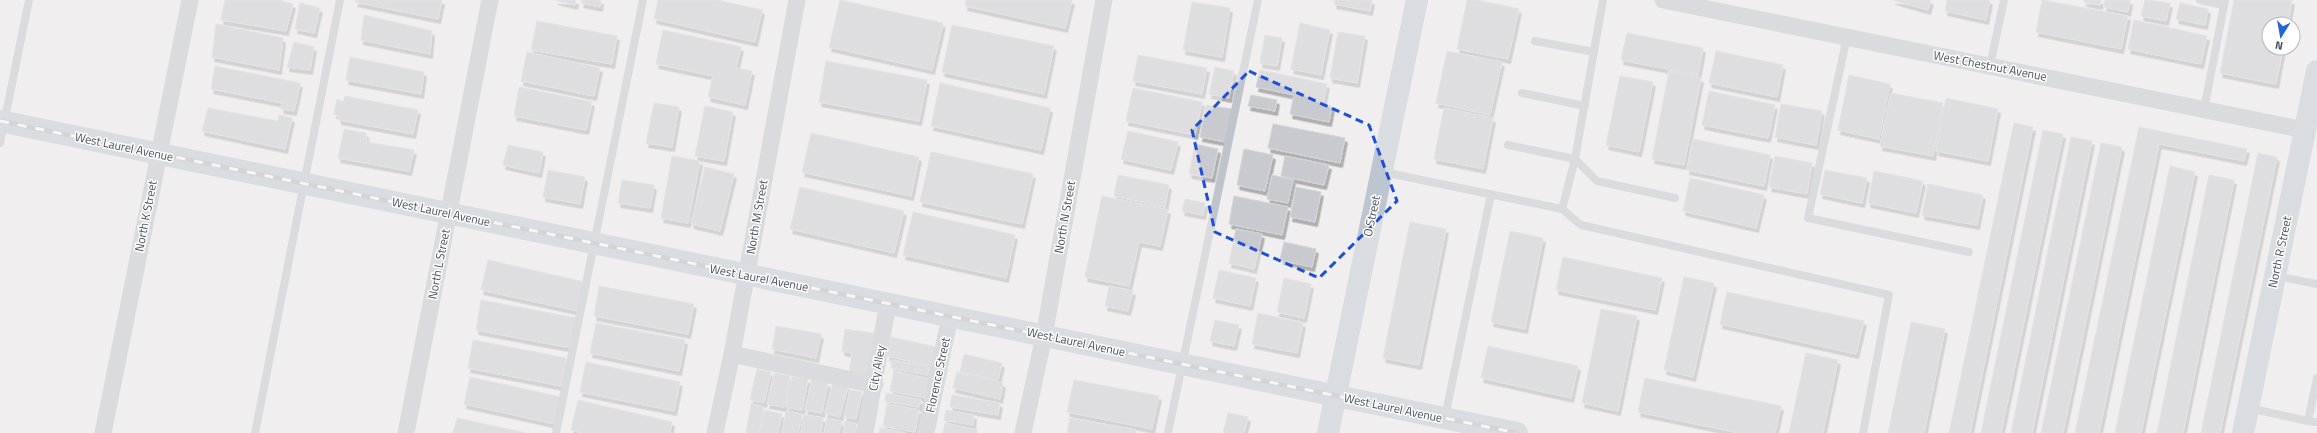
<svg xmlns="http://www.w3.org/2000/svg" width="2317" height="433" font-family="'Titillium Web',sans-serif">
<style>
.building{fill:#c8cad0;stroke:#d2d4d9;filter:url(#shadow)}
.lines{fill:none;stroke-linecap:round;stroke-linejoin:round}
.lane{stroke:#bdc4cc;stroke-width:8}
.street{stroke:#bdc4cc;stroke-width:17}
.secondary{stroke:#bdc5d1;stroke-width:22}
.rail-casing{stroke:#b0b3b8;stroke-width:4.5}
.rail{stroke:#fff;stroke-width:3;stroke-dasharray:9;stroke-linecap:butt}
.marked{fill:none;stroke:#1d4ed8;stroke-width:3;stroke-dasharray:8 5;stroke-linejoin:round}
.labels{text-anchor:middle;stroke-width:3;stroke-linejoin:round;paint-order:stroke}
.street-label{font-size:12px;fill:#47505a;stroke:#fff}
</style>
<defs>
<filter id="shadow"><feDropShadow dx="2.5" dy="4.5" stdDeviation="0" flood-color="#0004"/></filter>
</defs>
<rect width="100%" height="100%" fill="#f0eeee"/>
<g class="building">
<polygon points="225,0 279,0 293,4 286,31 221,20"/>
<polygon points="356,0 442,0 438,19 355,2"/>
<polygon points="555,0 576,0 575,5"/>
<polygon points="582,0 601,0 600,7 581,3"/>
<polygon points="658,0 717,0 762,10 755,42 654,19"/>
<polygon points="840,0 943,23 932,70 829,47"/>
<polygon points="966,0 1072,0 1065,28 965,6"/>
<polygon points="1335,0 1372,0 1370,11 1334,4"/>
<polygon points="1467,0 1477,0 1519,9 1508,59 1457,49"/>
<polygon points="1893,0 1931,0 1928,10"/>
<polygon points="1947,0 1990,0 1986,20 1945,11"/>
<polygon points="2042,0 2128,16 2121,49 2036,32"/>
<polygon points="2084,0 2101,0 2100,5 2084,2"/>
<polygon points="2105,0 2130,0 2128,12 2104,7"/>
<polygon points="2145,0 2170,3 2166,21 2141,16"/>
<polygon points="2234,0 2292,0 2288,24 2269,24 2269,48 2283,48 2276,84 2220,73"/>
<polygon points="1192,2 1230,8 1222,57 1183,50"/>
<polygon points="300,3 320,8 314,33 295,29"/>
<polygon points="2180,3 2208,9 2205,25 2176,19"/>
<polygon points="364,15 432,31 430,54 361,40"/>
<polygon points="2134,20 2207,36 2201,64 2128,49"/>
<polygon points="537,21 617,36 612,64 531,50"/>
<polygon points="1300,23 1330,30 1321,75 1291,69"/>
<polygon points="216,24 283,38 279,70 212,57"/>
<polygon points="952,25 1054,46 1044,94 942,72"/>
<polygon points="663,30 741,47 736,68 752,71 745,105 708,97 713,76 656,64"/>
<polygon points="1338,32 1365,36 1357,83 1330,78"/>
<polygon points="1627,33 1703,48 1698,75 1621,60"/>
<polygon points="1265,35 1282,38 1277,66 1260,63"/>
<polygon points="294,42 314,47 310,70 287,67"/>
<polygon points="1447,51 1502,62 1490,115 1436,103"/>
<polygon points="1716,51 1783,65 1777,97 1709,83"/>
<polygon points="527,52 600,68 594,96 521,81"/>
<polygon points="1138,55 1207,68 1202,94 1133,81"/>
<polygon points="350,57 424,72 421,94 346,80"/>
<polygon points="826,61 927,80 919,121 819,102"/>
<polygon points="215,66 300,83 294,111 281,109 282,103 211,89"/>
<polygon points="1215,67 1234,71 1229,98 1209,94"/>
<polygon points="1260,70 1327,84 1323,104 1332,106 1329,122 1290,114 1294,95 1256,87"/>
<polygon points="1669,71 1701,78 1684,165 1652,159"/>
<polygon points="1849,75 1890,84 1879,139 1838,130"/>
<polygon points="1620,76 1653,82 1639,152 1606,145"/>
<polygon points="940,83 1050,108 1041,150 931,126"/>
<polygon points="519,87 592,102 586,130 514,116"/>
<polygon points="1133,88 1202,102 1195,135 1126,121"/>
<polygon points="1709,91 1775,105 1768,138 1702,125"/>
<polygon points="1891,93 1943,103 1933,156 1880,146"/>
<polygon points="1251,95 1277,100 1275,111 1248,106"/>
<polygon points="345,96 418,110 413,134 339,120 338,115 334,114 337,99 343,102"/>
<polygon points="1946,98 1998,109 1988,161 1936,151"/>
<polygon points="654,103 679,107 672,147 646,143"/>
<polygon points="1781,104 1822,111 1816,145 1775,137"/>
<polygon points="1206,105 1232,109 1226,142 1200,137"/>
<polygon points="705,106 733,112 724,161 695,156"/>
<polygon points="208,108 278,121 279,115 292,118 285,149 202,131"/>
<polygon points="1444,108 1493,118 1483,169 1434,159"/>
<polygon points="2014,123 2033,127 1970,433 1949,433"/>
<polygon points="1273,124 1345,138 1340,163 1268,148"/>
<polygon points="2139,127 2247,149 2244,161 2159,144 2099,433 2075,433"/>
<polygon points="344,129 366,133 366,142 414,150 409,171 338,158"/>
<polygon points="2043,130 2063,134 2001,433 1981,433"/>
<polygon points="1128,131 1178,142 1171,170 1121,159"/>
<polygon points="811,133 919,157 911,196 802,172"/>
<polygon points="2071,137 2092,141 2032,433 2011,433"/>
<polygon points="1693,139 1770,155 1764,186 1687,170"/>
<polygon points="2101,143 2122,147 2063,433 2041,433"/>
<polygon points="1195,144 1218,149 1212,178 1189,174"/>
<polygon points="508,145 543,152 539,173 503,165"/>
<polygon points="1244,149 1273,155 1265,191 1237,185"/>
<polygon points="931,152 1033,174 1022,224 920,202"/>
<polygon points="2258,153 2277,157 2220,433 2201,433"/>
<polygon points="672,156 700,161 688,223 661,218"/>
<polygon points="1285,156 1329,165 1324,185 1281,176"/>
<polygon points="1775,156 1812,163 1807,194 1769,187"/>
<polygon points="2170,166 2195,172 2141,433 2115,433"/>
<polygon points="705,167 734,174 720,231 691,224"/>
<polygon points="548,170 585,177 580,204 543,197"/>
<polygon points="1825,170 1867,178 1862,203 1820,194"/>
<polygon points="1874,171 1923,181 1916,213 1868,203"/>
<polygon points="1118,175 1169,185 1165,207 1114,196"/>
<polygon points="1272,175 1293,180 1288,203 1267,199"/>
<polygon points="2209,175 2234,180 2183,433 2157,433"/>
<polygon points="1690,178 1764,195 1756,228 1683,211"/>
<polygon points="622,180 654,185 650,208 618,203"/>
<polygon points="1928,184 1983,195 1977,225 1922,215"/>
<polygon points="800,187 904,211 894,253 790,229"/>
<polygon points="1296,187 1321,192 1315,222 1290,217"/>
<polygon points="1102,196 1168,210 1160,246 1139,242 1129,286 1085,277"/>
<polygon points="1234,196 1288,207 1282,235 1229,224"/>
<polygon points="1185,199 1205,203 1203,215 1182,211"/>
<polygon points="913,212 1015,235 1006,278 903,255"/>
<polygon points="1410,222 1446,229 1419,365 1383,358"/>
<polygon points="1236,229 1262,234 1254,269 1229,263"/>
<polygon points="1510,231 1543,238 1525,329 1491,322"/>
<polygon points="1284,242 1316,249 1312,267 1280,260"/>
<polygon points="1563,257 1662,278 1655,310 1556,290"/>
<polygon points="488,260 585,282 578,311 481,290"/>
<polygon points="1219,270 1256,278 1250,306 1213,298"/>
<polygon points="1684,277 1714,283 1693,377 1664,370"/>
<polygon points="1284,278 1311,284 1304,318 1277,312"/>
<polygon points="599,286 694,304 688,334 594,316"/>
<polygon points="1109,286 1133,291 1128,311 1105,306"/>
<polygon points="1727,292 1864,321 1856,354 1720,324"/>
<polygon points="481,300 577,318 571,348 476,330"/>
<polygon points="1601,309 1637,316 1618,411 1582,403"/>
<polygon points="1258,313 1303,323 1297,353 1252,344"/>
<polygon points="1215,320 1239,325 1234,346 1210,341"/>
<polygon points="1911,322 1945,329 1924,433 1888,433"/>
<polygon points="596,323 685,340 679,371 590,353"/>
<polygon points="776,326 821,334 816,358 772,349"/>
<polygon points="845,329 879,334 868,375 849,372 852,353 842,351"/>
<polygon points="891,337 936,347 932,366 887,356"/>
<polygon points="473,340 566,358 561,386 468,368"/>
<polygon points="1488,346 1578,366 1571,398 1481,378"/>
<polygon points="1806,353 1838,360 1823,433 1789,433"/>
<polygon points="964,354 1002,363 998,380 960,372"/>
<polygon points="892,360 929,367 928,375 891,368"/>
<polygon points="586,362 680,382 674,411 580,392"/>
<polygon points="757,369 771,372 764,403 750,400"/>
<polygon points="894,371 930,379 926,398 890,391"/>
<polygon points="957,372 1003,383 1000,399 953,388"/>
<polygon points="774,373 790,376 784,407 767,404"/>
<polygon points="792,376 808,379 802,410 786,407"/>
<polygon points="470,377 561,397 555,424 464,404"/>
<polygon points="1645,378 1781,406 1775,433 1739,433 1638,412"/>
<polygon points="812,379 828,383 822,413 805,410"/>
<polygon points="1074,380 1159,396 1152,429 1067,412"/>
<polygon points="833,382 848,386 840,417 825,413"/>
<polygon points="850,390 862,392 856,419 844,417"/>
<polygon points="886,393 921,400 919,407 885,401"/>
<polygon points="952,395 1000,403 998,415 950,407"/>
<polygon points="578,400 672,422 670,433 582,433 571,430"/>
<polygon points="751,404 764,407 759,433 746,433"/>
<polygon points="887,404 919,410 915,432 883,426"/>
<polygon points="765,410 782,414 778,433 761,433"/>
<polygon points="946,410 974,415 973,425 944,420"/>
<polygon points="786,411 802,414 798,433 782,433"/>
<polygon points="1228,413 1248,417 1244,433 1223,433"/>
<polygon points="804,415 823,418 821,433 801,433"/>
<polygon points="457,418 526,433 453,433"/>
<polygon points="827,418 842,421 839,433 824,433"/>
<polygon points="1070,418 1136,430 1136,433 1067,433"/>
<polygon points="845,421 857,424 855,433 843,433"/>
<polygon points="945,423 977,430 977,433 943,433"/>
<polygon points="880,428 906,433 879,433"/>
</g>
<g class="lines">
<g class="lane">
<polyline points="2200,0 2224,5"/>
<polyline points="1847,37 1808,218 1969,252"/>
<polyline points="1535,41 1594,52"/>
<polyline points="1990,66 2004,0"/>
<polyline points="1522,93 1585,106"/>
<polyline points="2204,110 2225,0"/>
<polyline points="0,143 29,0"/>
<polyline points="1508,145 1575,159 1603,0"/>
<polyline points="1383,172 1562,209 1581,225 1889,295 1863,433"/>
<polyline points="1562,209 1575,159 1597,181 1675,198"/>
<polyline points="2276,276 2317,284"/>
<polyline points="2317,378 2308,421 2317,422"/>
<polyline points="2249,408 2308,421"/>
<polyline points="1445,417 1491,194"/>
<polyline points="255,433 340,0"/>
<polyline points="556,433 643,0"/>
<polyline points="1168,433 1258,0"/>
</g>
<g class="street">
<polyline points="1663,0 2305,130"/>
<polyline points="732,354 875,385"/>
<polyline points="103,433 190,0"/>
<polyline points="406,433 490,0"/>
<polyline points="715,433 732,354 797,0"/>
<polyline points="865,433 888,303"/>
<polyline points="926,433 950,316"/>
<polyline points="1023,433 1044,336 1104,0"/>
</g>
<g class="secondary">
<path d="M0,121C506,225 1012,329 1517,433"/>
<polyline points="1328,433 1417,0"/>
<polyline points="2243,433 2317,71"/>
</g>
<g class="rail-casing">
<path id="rail" d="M0,121C506,225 1012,329 1517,433"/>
</g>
<use href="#rail" class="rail"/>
</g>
<path d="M0 0H2317V433H0ZM1249,71L1369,125L1397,201L1319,278L1215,232L1192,130Z" fill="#f0eeee" fill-opacity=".55" fill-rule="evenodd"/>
<path class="marked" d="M1249,71L1369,125L1397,201L1319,278L1215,232L1192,130Z"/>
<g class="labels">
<g class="street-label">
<text transform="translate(1990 66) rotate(11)" y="4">West Chestnut Avenue</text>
<text transform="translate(124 147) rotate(12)" y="4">West Laurel Avenue</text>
<text transform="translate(441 212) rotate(12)" y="4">West Laurel Avenue</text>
<text transform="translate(146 216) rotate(-79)" y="4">North K Street</text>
<text transform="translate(1372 216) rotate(-78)" y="4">O Street</text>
<text transform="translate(757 217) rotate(-80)" y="4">North M Street</text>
<text transform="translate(1065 217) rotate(-80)" y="4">North N Street</text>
<text transform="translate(2280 252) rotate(-78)" y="4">North R Street</text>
<text transform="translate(439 264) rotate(-79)" y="4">North L Street</text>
<text transform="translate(759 278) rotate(11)" y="4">West Laurel Avenue</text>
<text transform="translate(1076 342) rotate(12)" y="4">West Laurel Avenue</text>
<text transform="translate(877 368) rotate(-80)" y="4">City Alley</text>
<text transform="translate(938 375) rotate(-78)" y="4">Florence Street</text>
<text transform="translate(1393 408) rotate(12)" y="4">West Laurel Avenue</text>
</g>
</g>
<g transform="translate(2281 36) rotate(191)"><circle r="19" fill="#ffffff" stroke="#b5b9bd"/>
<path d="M0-3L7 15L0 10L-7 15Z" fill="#2465d4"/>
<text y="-6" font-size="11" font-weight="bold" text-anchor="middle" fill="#47505a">N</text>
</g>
</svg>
